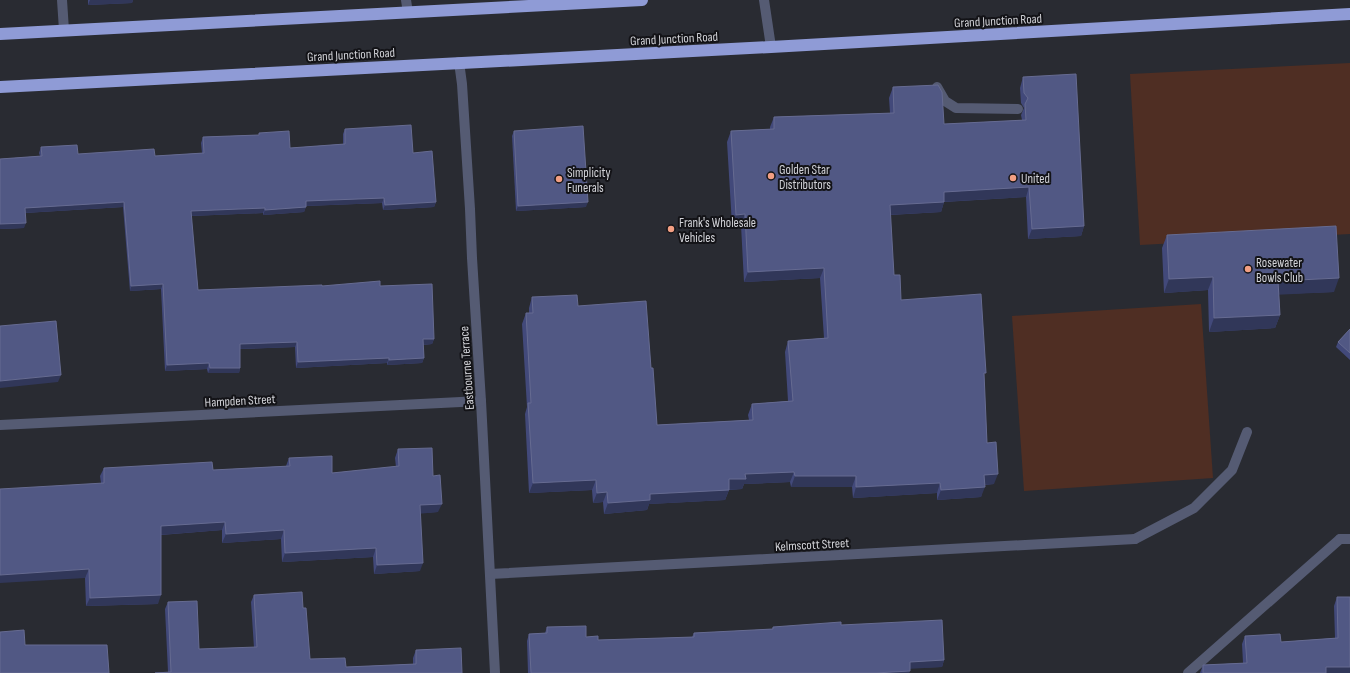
<svg xmlns="http://www.w3.org/2000/svg" width="1350" height="673" font-family="'Sofia Sans Condensed',sans-serif">
<style>
.green{fill:#4f2e23}
.lines{fill:none;stroke-linecap:round;stroke-linejoin:round}
.lane{stroke:#555b73;stroke-width:10}
.street{stroke:#555b73;stroke-width:10}
.highway{stroke:#8f9bd6;stroke-width:12}
.wall{fill:#42497a}
.shaded-wall{fill:#313759}
.building{fill:#515884;stroke:#666b91}
.poi-dot{fill:#f39f83;stroke:#131317;stroke-width:1.5}
.labels{text-anchor:middle;stroke-width:4;stroke-linejoin:round;paint-order:stroke}
.street-label{font-size:13px;fill:#d2d3d8;stroke:#131317}
.poi-label{font-size:13px;fill:#d2d3d8;stroke:#131317;text-anchor:start}
</style>
<rect width="100%" height="100%" fill="#292b32"/>
<g class="green">
<polygon points="1350,63 1350,234 1140,245 1130,74"/>
<polygon points="1201,304 1213,478 1024,491 1012,316"/>
</g>
<g class="lines">
<g class="lane">
<polyline points="937,87 945,101 956,108 1018,109"/>
<polyline points="1135,539 1194,508 1232,470 1247,432"/>
<polyline points="1188,673 1340,539"/>
</g>
<g class="street">
<polyline points="62,0 64,30"/>
<polyline points="406,0 408,13"/>
<polyline points="764,0 771,47"/>
<polyline points="459,62 462,84 470,209 472,258 481,401 495,673"/>
<polyline points="0,425 481,401"/>
<polyline points="1340,539 1350,539"/>
<polyline points="490,574 1135,539"/>
</g>
<g class="highway">
<polyline points="0,34 642,0"/>
<polyline points="0,87 771,47 1350,14"/>
</g>
</g>
<g class="wall">
<polygon points="88,0 133,0 132,3 88,5"/>
<polygon points="1023,77 1084,226 1081,236 1028,239 1026,197 944,202 941,212 890,215 894,275 901,300 984,379 987,443 994,484 984,485 981,497 937,500 937,493 853,498 852,487 791,487 790,482 744,484 742,489 729,490 725,500 649,504 647,510 604,514 603,502 593,503 592,490 529,493 525,414 527,407 522,324 526,313 529,313 529,308 532,297 578,306 651,368 657,425 749,420 748,415 752,404 788,401 785,352 788,341 824,338 820,278 744,282 741,225 732,225 727,142 731,131 770,129 770,127 774,117 890,113 889,98 893,87 944,124 1022,120 1021,115 1024,108 1021,103 1020,88"/>
<polygon points="345,129 413,153 436,202 434,207 383,210 382,203 306,206 304,212 263,215 263,213 191,216 198,290 322,286 380,286 434,339 432,344 423,345 424,358 422,363 387,365 387,363 296,368 295,347 240,349 240,368 239,373 208,373 207,369 165,371 161,289 130,291 123,207 25,213 24,228 0,229 0,159 40,156 39,153 41,147 78,154 155,156 202,153 201,143 203,137 259,135 259,133 290,148 343,144 343,134"/>
<polygon points="514,131 586,207 516,211 512,136"/>
<polygon points="1167,235 1334,292 1279,294 1280,315 1275,328 1209,332 1208,290 1164,293 1162,248"/>
<polygon points="1350,329 1350,360 1336,347 1338,342"/>
<polygon points="398,449 433,476 438,512 421,513 420,571 374,574 373,557 282,562 281,539 222,543 222,530 161,535 158,604 86,606 85,578 101,483 100,476 104,468 213,470 286,466 289,458 332,473 396,467 395,458"/>
<polygon points="254,595 303,608 310,659 346,667 413,664 413,658 416,650 462,673 168,672 165,609 168,602 199,649 254,648 251,602"/>
<polygon points="1337,597 1350,673 1200,673 1203,665 1243,663 1242,644 1245,636 1281,642 1335,638 1334,606"/>
<polygon points="841,625 944,660 942,667 910,668 909,673 528,673 527,641 529,634 545,633 547,627 598,640 692,637 694,633 772,629 773,627"/>
</g>
<g class="shaded-wall">
<polygon points="90,0 133,0 132,3 88,5"/>
<polygon points="1029,187 1026,197 940,202 944,192"/>
<polygon points="384,198 382,203 304,206 306,201"/>
<polygon points="124,202 123,207 23,213 25,208"/>
<polygon points="436,202 434,207 383,210 385,205"/>
<polygon points="588,202 586,207 516,211 518,206"/>
<polygon points="944,202 941,212 886,215 890,205"/>
<polygon points="306,207 304,212 263,215 265,210"/>
<polygon points="265,208 263,213 189,216 191,211"/>
<polygon points="745,214 741,225 732,225 736,215"/>
<polygon points="26,223 24,228 0,229 0,224"/>
<polygon points="1084,226 1081,236 1028,239 1032,229"/>
<polygon points="824,268 820,278 744,282 748,272"/>
<polygon points="1213,277 1208,290 1164,293 1169,279"/>
<polygon points="1339,278 1334,292 1273,295 1278,281"/>
<polygon points="163,284 161,289 130,291 131,286"/>
<polygon points="1280,315 1275,328 1209,332 1214,318"/>
<polygon points="423,339 434,339 432,344 421,345"/>
<polygon points="297,342 295,347 238,349 240,344"/>
<polygon points="389,358 387,363 296,368 298,362"/>
<polygon points="424,358 422,363 387,365 389,360"/>
<polygon points="209,363 207,369 165,371 167,365"/>
<polygon points="210,368 240,368 239,373 208,373"/>
<polygon points="61,375 58,382 0,388 0,381"/>
<polygon points="794,472 790,482 744,484 742,489 725,490 729,479 745,474"/>
<polygon points="998,474 994,484 980,485 984,475"/>
<polygon points="795,476 856,476 852,487 791,487"/>
<polygon points="596,480 592,490 529,493 533,483"/>
<polygon points="940,483 937,493 853,498 856,487"/>
<polygon points="985,487 981,497 937,500 941,490"/>
<polygon points="729,490 725,500 649,504 647,510 604,514 608,503 650,494"/>
<polygon points="607,492 603,502 593,503 597,493"/>
<polygon points="442,504 438,512 417,514 420,505"/>
<polygon points="225,522 222,530 158,535 161,526"/>
<polygon points="284,530 281,539 222,543 226,534"/>
<polygon points="376,548 373,557 282,562 285,553"/>
<polygon points="423,563 420,571 374,574 377,565"/>
<polygon points="89,569 85,578 0,583 0,575"/>
<polygon points="161,595 158,604 86,606 90,598"/>
<polygon points="944,660 942,667 907,669 910,662"/>
<polygon points="1326,667 1350,667 1350,673 1324,673"/>
<polygon points="910,671 909,673 875,673"/>
</g>
<g class="building">
<polygon points="1076,74 1084,226 1032,229 1029,187 944,192 944,202 890,205 894,275 900,275 901,300 981,294 986,373 984,373 987,443 996,442 998,474 984,475 985,487 941,490 940,483 856,487 856,476 795,476 794,472 745,474 746,479 729,479 729,490 650,494 650,500 608,503 607,492 597,493 596,480 533,483 528,403 531,403 526,313 533,313 532,297 577,295 578,306 646,301 651,368 653,368 657,425 753,420 752,404 793,401 788,341 828,338 824,268 748,272 745,214 736,215 731,131 774,129 774,117 894,113 893,87 938,85 942,92 944,124 1026,120 1025,104 1028,98 1024,93 1023,77"/>
<polygon points="411,125 413,153 432,151 436,202 385,205 384,198 306,201 306,207 265,210 265,208 191,211 198,290 322,285 322,286 380,281 380,286 432,284 434,339 423,339 424,358 389,360 389,358 298,362 297,342 240,344 240,368 210,368 209,363 167,365 163,284 131,286 124,202 25,208 26,223 0,224 0,159 42,156 41,147 77,145 78,154 154,149 155,156 204,153 203,137 259,135 259,133 289,131 290,148 345,144 345,129"/>
<polygon points="583,126 588,202 518,206 514,131"/>
<polygon points="1336,226 1339,278 1278,281 1280,315 1214,318 1213,277 1169,279 1167,235"/>
<polygon points="56,321 61,375 0,381 0,326"/>
<polygon points="1350,329 1350,353 1338,342"/>
<polygon points="432,448 433,476 440,475 442,504 420,505 423,563 377,565 376,548 285,553 284,530 226,534 225,522 161,526 161,595 90,598 89,569 0,575 0,489 104,483 104,468 212,462 213,470 290,466 289,458 332,456 332,473 399,466 398,449"/>
<polygon points="302,592 303,608 306,608 310,659 345,658 346,667 416,664 416,650 461,648 462,673 155,673 171,672 168,602 197,601 199,649 257,647 254,595"/>
<polygon points="1337,597 1350,597 1350,667 1326,667 1326,673 1203,673 1203,665 1247,663 1245,636 1280,634 1281,642 1338,638"/>
<polygon points="942,620 944,660 910,662 910,671 875,673 531,673 529,634 547,633 547,627 586,626 586,637 598,636 598,640 694,637 694,633 773,629 773,627 841,622 841,625"/>
<polygon points="24,630 25,645 107,645 109,673 0,673 0,632"/>
</g>
<g class="poi-dot">
<circle cx="771" cy="176" r="4"/>
<circle cx="1013" cy="178" r="4"/>
<circle cx="559" cy="179" r="4"/>
<circle cx="671" cy="229" r="4"/>
<circle cx="1248" cy="269" r="4"/>
</g>
<g class="labels">
<g class="street-label">
<text transform="translate(998 20) rotate(-3)" y="5">Grand Junction Road</text>
<text transform="translate(674 38) rotate(-3)" y="5">Grand Junction Road</text>
<text transform="translate(351 54) rotate(-3)" y="5">Grand Junction Road</text>
<text transform="translate(466 368) rotate(-94)" y="5">Eastbourne Terrace</text>
<text transform="translate(240 400) rotate(-3)" y="5">Hampden Street</text>
<text transform="translate(812 544) rotate(-3)" y="5">Kelmscott Street</text>
</g>
<g class="poi-label">
<text x="779" y="174">Golden Star<tspan x="779" dy="15">Distributors</tspan></text>
<text x="567" y="177">Simplicity<tspan x="567" dy="15">Funerals</tspan></text>
<text x="1021" y="183">United</text>
<text x="679" y="227">Frank's Wholesale<tspan x="679" dy="15">Vehicles</tspan></text>
<text x="1256" y="267">Rosewater<tspan x="1256" dy="15">Bowls Club</tspan></text>
</g>
</g>
</svg>
